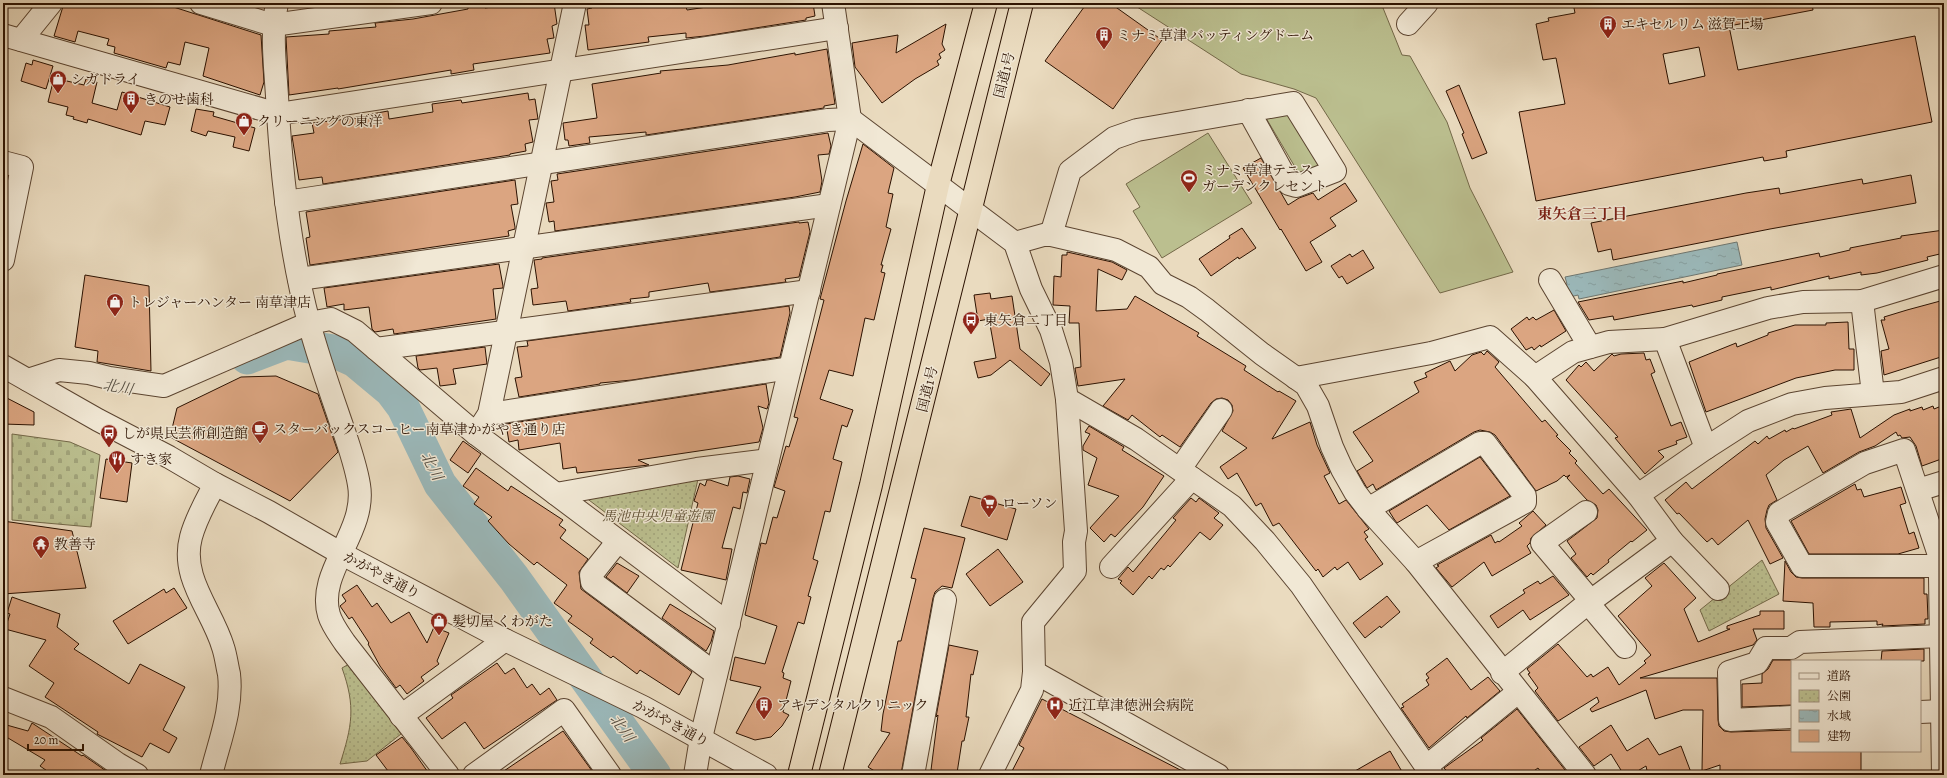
<svg xmlns="http://www.w3.org/2000/svg" width="1947" height="778" font-family="Alegreya,'Noto Serif JP',serif">
<style>
.grass{fill:#bbbf8f;stroke:#736848}
.cemetery{fill:url(#cemetery-stones);stroke:#736848}
.park{fill:url(#park-dots);stroke:#736848}
.water{fill:url(#water-ripples);stroke:#6e7670}
.lines{fill:none;stroke-linecap:round;stroke-linejoin:round}
.river{stroke:#9bb9bb;stroke-width:33}
.building{fill:#dba581;stroke:#2b1100;fill-rule:evenodd}
.minor-casing{stroke:#5b4430;stroke-width:24}
.highway-casing{stroke:#2b1100;stroke-width:24}
.minor{stroke:#f1e8d5;stroke-width:22}
.highway{stroke:#eadbbf;stroke-width:22}
.labels{text-anchor:middle;stroke-width:3;stroke-linejoin:round;paint-order:stroke}
.poi-label{font-size:14px;fill:#2b1100;stroke:#f1e8d5;text-anchor:start}
.street-label{font-size:14px;fill:#2b1100;stroke:#f1e8d5}
.park-label{font-size:14px;font-style:italic;fill:#5d4e32;stroke:#f1e8d5}
.neighbourhood-label{font-size:15px;font-weight:bold;fill:#7a1f14;stroke:#f1e8d5}
.water-label{font-size:15px;font-style:italic;fill:#524c41;stroke:#f1e8d5}
</style>
<defs>
<pattern id="cemetery-stones" width="16" height="16" patternUnits="userSpaceOnUse"><rect width="16" height="16" fill="#bbbf8f"/><path d="M2 7V4a2 2 0 0 1 4 0v3zM10 15v-3a2 2 0 0 1 4 0v3z" fill="#a1a37a"/></pattern>
<pattern id="park-dots" width="8" height="8" patternUnits="userSpaceOnUse"><rect width="8" height="8" fill="#bbbf8f"/><path d="M2 2h.1M6 6h.1" fill="none" stroke="#a1a37a" stroke-width="1.8" stroke-linecap="round"/></pattern>
<pattern id="water-ripples" width="26" height="14" patternUnits="userSpaceOnUse"><rect width="26" height="14" fill="#9bb9bb"/><path d="M2 4q2-2 4 0t4 0M15 11q2-2 4 0t4 0" fill="none" stroke="#869e9f"/></pattern>
</defs>
<rect width="100%" height="100%" fill="#eadbbf"/>
<filter id="stains"><feTurbulence type="fractalNoise" baseFrequency=".005" numOctaves="4"/><feColorMatrix values="0 0 0 0 .2 0 0 0 0 .09 0 0 0 0 .02 0 0 0 .5 -.17"/></filter>
<radialGradient id="worn" r=".72"><stop offset=".6" stop-color="#630" stop-opacity="0"/><stop offset="1" stop-color="#630" stop-opacity=".3"/></radialGradient>
<g class="grass">
<polygon points="1131,3 1381,3 1402,55 1410,56 1447,122 1470,188 1513,272 1440,293 1316,98 1294,89 1241,74"/>
<polygon points="1289,114 1319,165 1317,167 1302,174 1298,172 1266,118"/>
<polygon points="1208,133 1252,203 1162,258 1133,211 1140,207 1126,184"/>
</g>
<polygon class="cemetery" points="12,434 70,442 100,455 91,527 12,520"/>
<g class="park">
<polygon points="698,479 678,568 585,497"/>
<polygon points="1762,560 1779,594 1709,631 1700,610"/>
<path d="M349,664L401,734L367,761L340,764C352,726 356,707 342,668Z"/>
</g>
<polygon class="water" points="1737,242 1742,265 1579,299 1578,295 1566,298 1559,287 1567,284 1565,277"/>
<g class="lines">
<polyline class="river" points="247,358 286,343 333,351 355,361 391,391 403,407 440,484 514,578 655,775"/>
</g>
<g class="building">
<polygon points="64,3 161,3 261,35 264,82 260,95 203,76 209,48 185,42 180,65 168,62 166,68 114,53 115,47 107,45 109,39 78,31 75,42 54,36"/>
<polygon points="519,3 554,3 557,24 552,26 554,38 547,39 550,53 473,64 474,70 451,74 451,70 338,89 338,88 289,95 286,37 329,34 329,31 376,27 375,23 413,19 468,9 468,7 484,5 485,8"/>
<polygon points="592,3 685,3 687,10 733,3 813,3 815,16 806,18 806,20 705,36 686,38 686,33 648,37 649,42 588,50 585,25 589,25 587,9 592,8"/>
<polygon points="1087,3 1110,3 1162,40 1113,109 1045,61"/>
<path d="M1573,3H1812L1813,10L1729,26L1738,70L1915,36L1932,122L1786,151L1787,157L1764,161L1763,157L1536,201L1519,112L1565,104L1556,58L1543,60L1536,24L1549,21L1548,18L1575,13ZM1699,47L1705,76L1669,84L1663,54Z"/>
<polygon points="946,24 942,44 945,50 939,54 941,58 937,61 939,65 915,79 882,103 855,67 852,43 898,35 896,53"/>
<polygon points="827,49 835,104 824,106 824,108 646,135 646,132 589,137 590,143 569,146 568,140 565,140 563,123 597,118 592,84 661,73 660,71 728,65 795,53 795,55"/>
<polygon points="33,60 53,66 46,89 21,81 26,63 32,65"/>
<polygon points="54,78 84,85 86,79 97,82 92,103 117,110 122,92 170,107 165,125 145,121 141,135 88,119 87,123 73,119 74,117 66,115 68,107 48,102"/>
<polygon points="1459,85 1487,153 1472,159 1462,134 1464,133 1446,91"/>
<polygon points="528,93 529,100 535,99 538,119 529,120 533,142 525,144 526,151 510,154 510,155 323,184 322,177 299,180 292,136 314,133 312,123 366,117 366,115 388,111 389,119 433,112 432,104 461,100 462,103"/>
<polygon points="196,109 214,112 213,116 255,128 249,151 233,147 235,137 208,131 206,136 191,131"/>
<polygon points="828,133 831,146 829,154 818,155 822,181 820,192 795,197 555,231 554,221 549,222 546,203 554,202 551,181 558,180 557,174"/>
<polygon points="863,144 894,168 888,193 893,194 886,227 891,229 881,265 883,265 881,272 885,273 874,320 865,318 853,376 829,370 820,399 853,410 847,427 842,425 833,459 842,462 830,512 825,511 813,559 818,561 808,596 811,597 804,624 798,622 782,672 784,673 783,678 791,681 783,712 789,715 782,726 771,737 755,740 736,733 761,687 730,680 735,657 765,664 777,626 745,615 761,543 766,544 773,517 777,518 785,491 774,487 786,446 789,447 798,418 794,417 824,300 820,299 846,201"/>
<polygon points="1261,158 1288,205 1299,198 1313,193 1318,200 1345,183 1357,201 1330,218 1336,226 1310,242 1322,262 1306,271 1281,229 1280,230 1243,168"/>
<polygon points="1911,175 1916,203 1770,229 1613,260 1611,249 1598,252 1591,223 1746,193 1779,188 1780,194 1862,179 1863,184"/>
<polygon points="515,180 518,204 511,205 515,227 515,229 508,231 509,236 310,265 306,238 310,237 306,212"/>
<polygon points="799,222 799,223 808,222 810,232 799,277 785,279 786,282 710,292 708,283 649,292 649,297 630,299 631,302 568,311 566,301 533,305 531,289 538,288 534,260 542,259 542,258"/>
<polygon points="1242,228 1256,248 1239,259 1238,257 1211,276 1199,259 1230,238 1229,236"/>
<polygon points="1944,230 1944,253 1927,257 1928,260 1877,273 1861,275 1861,272 1829,279 1829,276 1771,290 1771,287 1722,297 1722,300 1693,307 1692,305 1614,320 1613,316 1589,320 1578,302 1683,281 1683,283 1717,275 1717,274 1819,253 1820,257 1850,250 1850,248 1901,238 1901,236"/>
<polygon points="1363,250 1374,268 1347,284 1342,276 1339,278 1331,266 1350,254 1352,257"/>
<polygon points="1067,252 1112,262 1127,270 1122,280 1098,269 1096,311 1127,309 1135,296 1199,333 1197,336 1246,366 1244,370 1278,392 1279,391 1296,401 1272,439 1310,422 1317,445 1330,473 1324,476 1339,504 1346,500 1369,529 1364,532 1368,537 1365,539 1383,564 1360,580 1348,562 1337,570 1335,567 1323,577 1318,569 1316,571 1279,523 1273,526 1261,503 1256,506 1237,473 1228,479 1220,467 1247,448 1222,431 1233,411 1232,405 1228,400 1222,398 1216,399 1211,403 1180,447 1162,435 1160,437 1132,415 1128,420 1103,406 1125,379 1078,386 1075,368 1081,367 1079,323 1069,323 1070,306 1053,305 1054,276 1061,277 1062,255 1067,255"/>
<polygon points="499,264 503,286 503,288 493,289 496,319 394,334 393,329 375,332 372,329 369,307 344,310 344,304 327,307 324,288"/>
<polygon points="85,275 149,286 151,371 97,362 98,351 75,347"/>
<polygon points="990,293 991,299 1012,296 1020,349 1050,374 1041,386 1010,360 991,375 978,378 974,362 996,358 989,319 978,321 974,295"/>
<polygon points="1944,300 1944,356 1884,375 1881,351 1889,349 1881,320 1885,320 1884,317 1907,310"/>
<polygon points="789,306 790,313 780,357 632,380 600,383 600,384 519,397 515,378 522,377 517,347 528,346 527,341"/>
<polygon points="1554,310 1566,331 1541,347 1540,345 1534,350 1532,347 1526,350 1511,329 1527,317 1529,320 1533,317 1536,320"/>
<polygon points="1848,322 1849,349 1854,349 1854,370 1835,370 1796,378 1706,412 1689,362 1736,343 1737,347 1768,335 1768,333 1795,325 1826,325 1826,323"/>
<polygon points="485,347 487,364 453,369 456,384 440,386 437,368 420,370 418,368 416,356"/>
<polygon points="1487,351 1499,362 1495,367 1542,422 1545,420 1558,435 1556,436 1571,451 1569,453 1577,461 1575,463 1603,494 1609,489 1647,530 1632,542 1631,541 1608,560 1609,562 1593,575 1591,573 1587,577 1571,558 1576,554 1567,541 1597,518 1598,510 1596,505 1587,500 1567,478 1570,475 1566,477 1564,475 1557,481 1536,491 1495,435 1490,432 1480,430 1474,432 1376,490 1373,484 1367,488 1357,471 1373,461 1353,432 1419,392 1414,382 1427,377 1425,373 1450,361 1455,371 1472,355 1481,352 1484,355"/>
<polygon points="1644,353 1646,360 1650,359 1655,372 1651,374 1671,426 1681,422 1687,437 1676,441 1677,444 1658,451 1664,457 1645,474 1615,438 1618,437 1566,380 1579,365 1581,367 1586,362 1594,371 1612,354 1614,356 1621,354"/>
<polygon points="276,376 318,394 338,452 290,501 170,437 177,408 241,377"/>
<polygon points="766,384 769,403 767,409 758,406 763,428 759,442 638,460 649,465 577,473 576,467 563,469 560,443 519,450 518,440 509,442 506,424"/>
<polygon points="3,396 34,412 34,425 3,424"/>
<polygon points="1944,405 1944,458 1922,466 1916,446 1910,437 1902,438 1900,435 1898,436 1896,432 1875,446 1859,452 1823,473 1808,446 1784,460 1766,475 1777,500 1769,505 1767,510 1765,519 1766,528 1783,558 1770,564 1748,520 1718,545 1712,538 1707,542 1679,513 1677,514 1665,500 1686,482 1692,489 1755,441 1758,444 1767,436 1769,439 1785,430 1786,432 1793,428 1794,429 1832,415 1831,412 1851,409 1860,438 1894,415 1910,409 1910,411 1922,407 1923,410 1933,406 1934,409"/>
<polygon points="1089,426 1124,447 1122,450 1164,476 1143,507 1115,537 1111,534 1104,542 1090,528 1119,496 1088,485 1097,458 1083,450 1083,446 1090,434 1085,432"/>
<polygon points="463,441 481,454 468,473 450,460"/>
<polygon points="1480,457 1510,496 1449,530 1427,505 1397,523 1394,519 1389,511"/>
<polygon points="106,459 132,463 127,502 100,498"/>
<polygon points="476,468 508,491 511,486 563,520 559,525 566,530 560,538 588,559 579,572 581,589 692,672 679,695 640,670 637,674 613,656 611,658 590,643 593,639 568,621 572,616 554,603 567,585 537,562 534,565 509,544 488,521 492,517 474,504 479,497 463,486"/>
<polygon points="738,476 750,479 747,493 743,492 740,509 733,507 722,548 732,549 726,580 681,570 698,503 694,501 700,483 705,486 707,480 710,480 728,486 730,477"/>
<polygon points="1855,484 1857,490 1861,489 1864,497 1901,487 1906,503 1900,505 1909,534 1914,532 1919,548 1898,554 1809,554 1791,521"/>
<polygon points="970,496 1016,509 1007,540 961,526"/>
<polygon points="1191,498 1196,502 1199,498 1219,513 1214,518 1223,525 1210,540 1200,532 1170,567 1168,565 1164,570 1161,568 1152,579 1149,576 1133,595 1120,583 1122,581 1118,579 1128,567 1133,572 1176,520 1173,518"/>
<polygon points="1533,511 1546,525 1531,538 1530,543 1527,546 1531,553 1492,576 1484,562 1452,587 1436,568 1439,566 1437,565 1491,535 1495,543 1498,541 1499,542 1522,526 1519,523"/>
<polygon points="3,521 72,531 86,588 3,594"/>
<polygon points="924,528 965,538 952,588 942,586 935,592 933,598 901,774 881,775 868,767 890,733 881,731 883,714 898,641 901,641 916,579 911,578"/>
<polygon points="998,549 1023,582 990,606 966,574"/>
<polygon points="1785,561 1791,572 1796,577 1802,578 1924,578 1924,594 1927,594 1928,619 1925,619 1925,624 1882,626 1883,624 1877,625 1877,621 1830,622 1830,627 1814,627 1813,603 1783,601"/>
<polygon points="617,563 639,576 627,593 606,577"/>
<polygon points="1664,563 1696,598 1684,609 1698,642 1730,629 1727,629 1727,626 1760,615 1760,611 1784,611 1784,629 1753,629 1757,640 1753,645 1640,678 1717,678 1718,720 1719,726 1724,731 1731,732 1792,730 1792,751 1861,751 1861,775 1720,775 1720,765 1702,771 1703,710 1683,710 1655,719 1646,690 1592,712 1590,709 1599,702 1597,697 1558,721 1535,691 1538,688 1528,674 1530,673 1527,669 1558,644 1587,677 1591,674 1593,677 1608,667 1619,685 1646,663 1644,661 1651,655 1618,616 1652,586 1645,578"/>
<polygon points="1553,576 1569,595 1530,620 1523,610 1498,628 1490,616 1525,593 1523,590 1538,581 1540,584"/>
<polygon points="357,585 372,607 377,603 391,623 409,612 427,643 434,627 449,633 437,661 439,664 421,677 424,681 407,694 400,685 396,688 380,666 368,644 369,643 352,617 349,619 340,606 346,601 342,595"/>
<polygon points="174,588 187,608 128,644 113,621 164,589 166,593"/>
<polygon points="1387,596 1400,612 1381,628 1380,626 1365,638 1353,623"/>
<polygon points="12,597 60,614 57,627 79,644 74,649 129,684 140,664 185,687 163,730 177,738 169,753 150,743 142,757 97,734 98,732 45,697 54,683 29,666 46,640 5,629 10,614 7,613"/>
<polygon points="670,604 714,631 711,642 706,651 662,618"/>
<polygon points="949,645 978,651 973,675 971,674 966,717 969,717 964,741 962,741 957,773 931,770 938,715 936,717"/>
<polygon points="1924,649 1924,661 1881,661 1882,651"/>
<polygon points="1447,658 1471,690 1488,677 1500,691 1467,718 1466,716 1429,748 1401,708 1404,707 1402,704 1429,685 1426,680 1429,678 1426,674"/>
<polygon points="1773,660 1792,660 1792,705 1742,707 1742,684 1762,683 1762,674 1768,669"/>
<polygon points="497,663 505,674 514,668 527,688 532,684 540,695 549,688 557,700 484,749 465,722 442,739 426,718 453,698 451,695"/>
<polygon points="1042,699 1190,775 1010,775 1024,748 1019,745"/>
<polygon points="1517,709 1569,775 1543,775 1538,768 1528,775 1450,775 1444,768 1483,740 1481,738"/>
<polygon points="32,723 82,756 83,755 112,775 53,775 40,766 45,760 3,735 3,724 28,731"/>
<polygon points="1611,725 1627,751 1648,738 1659,755 1681,746 1692,775 1648,775 1646,766 1631,775 1624,775 1611,754 1594,766 1579,747"/>
<polygon points="563,731 595,775 498,775"/>
<polygon points="402,737 411,748 430,775 391,775 376,755"/>
<polygon points="1390,751 1404,775 1348,775"/>
</g>
<g class="lines">
<g class="minor-casing">
<g id="minor">
<polyline points="201,3 273,25 431,3"/>
<path d="M277,3C271,34 275,64 277,96C281,172 289,248 309,323C317,352 327,382 337,411C345,435 355,460 359,485C367,532 316,572 329,615C332,625 339,634 345,643L448,775"/>
<polyline points="1408,24 1427,3"/>
<polyline points="3,35 278,114 837,28"/>
<polyline points="21,40 51,3"/>
<polyline points="3,162 22,167 3,260"/>
<polyline points="286,202 828,120 850,119 1015,243 1031,289 1051,330 1061,362 1067,399 1136,439 1232,506 1265,541 1301,585 1432,775"/>
<polyline points="1051,235 1070,171 1114,138 1137,130 1293,103 1335,171 1296,186 1289,184 1248,110"/>
<polyline points="1015,243 1047,234 1116,250 1149,267 1163,284 1189,297 1207,310 1262,354 1306,385 1318,406 1332,447 1342,469 1355,492 1368,509 1416,562 1585,775"/>
<polyline points="299,279 829,205"/>
<polyline points="1550,280 1590,347"/>
<polyline points="1862,301 1873,394"/>
<polyline points="1665,339 1768,308 1803,302 1862,301 1944,276"/>
<polyline points="376,349 809,291"/>
<polyline points="3,366 98,420 169,457 215,484 269,512 342,554 505,640 643,707 766,775"/>
<polyline points="1535,377 1638,495 1672,541 1718,589"/>
<polyline points="1296,378 1431,353 1490,337 1535,377 1573,352 1609,342 1665,339 1706,448 1748,421 1792,404 1825,398 1901,392 1944,378"/>
<polyline points="28,380 59,370 89,373 109,378 164,386 309,323 331,319 355,331 476,434 729,624"/>
<polyline points="489,414 790,368"/>
<polyline points="476,434 489,414 575,3"/>
<polyline points="1180,469 1221,410"/>
<polyline points="1918,490 1944,482"/>
<polyline points="556,494 697,469 768,460"/>
<polyline points="1638,495 1706,448"/>
<polyline points="1368,509 1480,443 1485,443 1525,496 1525,502 1416,562"/>
<polyline points="1586,512 1542,543 1591,601"/>
<polyline points="618,541 591,575 592,582 716,674"/>
<polyline points="1942,564 1904,450 1865,463 1779,513 1777,522 1802,566 1944,566"/>
<polyline points="1111,567 1192,478"/>
<polyline points="1588,603 1625,647"/>
<polyline points="1034,672 1218,775"/>
<polyline points="1502,673 1588,603 1672,541"/>
<polyline points="3,698 51,717 118,764 137,775"/>
<polyline points="1920,712 1943,711"/>
<polyline points="401,716 505,640"/>
<polyline points="1792,717 1730,720 1729,672 1757,663 1766,648 1791,648 1800,642 1941,636"/>
<polyline points="1427,766 1518,692"/>
<path d="M211,775C219,742 233,709 229,674C227,666 226,656 223,647C212,610 180,578 191,537C196,518 206,501 215,484"/>
<polyline points="474,775 564,710 610,775"/>
<polyline points="695,775 701,738 850,119 833,3"/>
<polyline points="913,775 945,600"/>
<polyline points="990,775 1032,690 1034,672 1033,622 1075,571 1074,542 1076,531 1067,399"/>
<polyline points="1943,775 1940,577 1944,573"/>
</g>
</g>
<g class="highway-casing">
<g id="highway">
<polyline points="799,775 871,485 938,185 986,3"/>
<polyline points="830,775 1022,3"/>
</g>
</g>
<use href="#minor" class="minor"/>
<use href="#highway" class="highway"/>
</g>
<defs>
<g id="building-pin" transform="scale(0.9)"><path d="M0 17L-7.5 6A9.5 9.5 0 1 1 7.5 6Z" fill="#8f2418" stroke="#f1e8d5"/><path d="M-4-6H4V6H1V3H-1V6H-4ZM-2.5-4.3h1.7v1.8h-1.7ZM.8-4.3h1.7v1.8H.8ZM-2.5-1h1.7V.8h-1.7ZM.8-1h1.7V.8H.8Z" fill="#fff"/></g>
<g id="shop-pin" transform="scale(0.9)"><path d="M0 17L-7.5 6A9.5 9.5 0 1 1 7.5 6Z" fill="#8f2418" stroke="#f1e8d5"/><path d="M-5-2.5h2.3a2.7 3.5 0 0 1 5.4 0H5L5.5 6h-11ZM-1.5-2.5h3a1.5 2.3 0 0 0-3 0Z" fill="#fff"/></g>
<g id="stadium-pin" transform="scale(0.9)"><path d="M0 17L-7.5 6A9.5 9.5 0 1 1 7.5 6Z" fill="#8f2418" stroke="#f1e8d5"/><path d="M0-5a6.5 5 0 1 0 0 10a6.5 5 0 1 0 0-10ZM-3.5-1.8h7v3.6h-7Z" fill="#fff"/></g>
<g id="bus-pin" transform="scale(0.9)"><path d="M0 17L-7.5 6A9.5 9.5 0 1 1 7.5 6Z" fill="#8f2418" stroke="#f1e8d5"/><path d="M-5-6H5V4H4V6H2V4H-2V6H-4V4H-5ZM-3.5-4V0h7V-4ZM-3.5 1.2v1.5H-2V1.2ZM2 1.2v1.5H3.5V1.2Z" fill="#fff"/></g>
<g id="cafe-pin" transform="scale(0.9)"><path d="M0 17L-7.5 6A9.5 9.5 0 1 1 7.5 6Z" fill="#8f2418" stroke="#f1e8d5"/><path d="M-5.5-4.5H6V0H3Q3 3.5 0 3.5H-2.5Q-5.5 3.5-5.5 0ZM3-3.2v2h1.7v-2ZM-6 4.5H4V6H-6Z" fill="#fff"/></g>
<g id="restaurant-pin" transform="scale(0.9)"><path d="M0 17L-7.5 6A9.5 9.5 0 1 1 7.5 6Z" fill="#8f2418" stroke="#f1e8d5"/><path d="M-5-6h1v4h1v-4h1v4h1v-4h1v5L-1.5 .5V6h-2V.5L-5-1ZM5-6V6H3V1.5H1.5Q1.5-4 5-6Z" fill="#fff"/></g>
<g id="supermarket-pin" transform="scale(0.9)"><path d="M0 17L-7.5 6A9.5 9.5 0 1 1 7.5 6Z" fill="#8f2418" stroke="#f1e8d5"/><path d="M-6-5.5h2.5l.6 2H6L4.5 2H-2.5L-4.4-4H-6ZM-1.5 3.2a1.3 1.3 0 1 0 .1 0ZM3 3.2a1.3 1.3 0 1 0 .1 0Z" fill="#fff"/></g>
<g id="temple-pin" transform="scale(0.9)"><path d="M0 17L-7.5 6A9.5 9.5 0 1 1 7.5 6Z" fill="#8f2418" stroke="#f1e8d5"/><path d="M0-6L5-2H3V0L6.5 2.5H4V6H1.5V3h-3V6H-4V2.5H-6.5L-3 0V-2H-5Z" fill="#fff"/></g>
<g id="hospital-pin" transform="scale(0.9)"><path d="M0 17L-7.5 6A9.5 9.5 0 1 1 7.5 6Z" fill="#8f2418" stroke="#f1e8d5"/><path d="M-5-5h3v3.5h4V-5h3V5h-3V1.5h-4V5h-3Z" fill="#fff"/></g>
</defs>
<g fill-rule="evenodd">
<use href="#building-pin" x="1608" y="24"/>
<use href="#building-pin" x="1104" y="35"/>
<use href="#shop-pin" x="58" y="79"/>
<use href="#building-pin" x="131" y="99"/>
<use href="#shop-pin" x="244" y="121"/>
<use href="#stadium-pin" x="1189" y="178"/>
<use href="#shop-pin" x="115" y="302"/>
<use href="#bus-pin" x="971" y="320"/>
<use href="#cafe-pin" x="260" y="429"/>
<use href="#bus-pin" x="109" y="433"/>
<use href="#restaurant-pin" x="117" y="459"/>
<use href="#supermarket-pin" x="989" y="503"/>
<use href="#temple-pin" x="41" y="544"/>
<use href="#shop-pin" x="439" y="621"/>
<use href="#building-pin" x="764" y="705"/>
<use href="#hospital-pin" x="1055" y="705"/>
</g>
<g class="labels">
<g class="poi-label">
<text x="1621" y="29">エキセルリム 滋賀工場</text>
<text x="1117" y="40">ミナミ草津 バッティングドーム</text>
<text x="71" y="84">シガドライ</text>
<text x="144" y="104">きのせ歯科</text>
<text x="257" y="126">クリーニングの東洋</text>
<text x="1202" y="175">ミナミ草津テニス<tspan x="1202" dy="16">ガーデンクレセント</tspan></text>
<text x="128" y="307">トレジャーハンター 南草津店</text>
<text x="984" y="325">東矢倉二丁目</text>
<text x="273" y="434">スターバックスコーヒー南草津かがやき通り店</text>
<text x="122" y="438">しが県民芸術創造館</text>
<text x="130" y="464">すき家</text>
<text x="1002" y="508">ローソン</text>
<text x="54" y="549">教善寺</text>
<text x="452" y="626">髪切屋 くわがた</text>
<text x="777" y="710">アキデンタルクリニック</text>
<text x="1068" y="710">近江草津徳洲会病院</text>
</g>
<g class="street-label">
<text transform="translate(1004 75) rotate(-76)" y="5">国道1号</text>
<text transform="translate(927 389) rotate(-76)" y="5">国道1号</text>
<text transform="translate(382 575) rotate(28)" y="5">かがやき通り</text>
<text transform="translate(671 723) rotate(28)" y="5">かがやき通り</text>
</g>
<g class="park-label">
<text x="658" y="521">馬池中央児童遊園</text>
</g>
<g class="neighbourhood-label">
<text x="1582" y="219">東矢倉三丁目</text>
</g>
<g class="water-label">
<text transform="translate(118 387) rotate(10)" y="5">北川</text>
<text transform="translate(432 466) rotate(63)" y="5">北川</text>
<text transform="translate(622 728) rotate(54)" y="5">北川</text>
</g>
</g>
<rect width="1947" height="778" fill="none" stroke="#eadbbf" stroke-width="16"/>
<rect x="4" y="4" width="1939" height="770" fill="none" stroke="#2b1100" stroke-width="2"/>
<rect x="8" y="8" width="1931" height="762" fill="none" stroke="#2b1100"/>
<rect x="1791" y="660" width="130" height="92" fill="#f1e8d5" stroke="#a29280"/>
<rect x="1799" y="673" width="20" height="6" fill="#f1e8d5" stroke="#a29280"/>
<text x="1827" y="680" font-size="12" fill="#2b1100">道路</text>
<rect x="1799" y="690" width="20" height="12" fill="url(#park-dots)" stroke="#a29280"/>
<text x="1827" y="700" font-size="12" fill="#2b1100">公園</text>
<rect x="1799" y="710" width="20" height="12" fill="url(#water-ripples)" stroke="#a29280"/>
<text x="1827" y="720" font-size="12" fill="#2b1100">水域</text>
<rect x="1799" y="730" width="20" height="12" fill="#dba581" stroke="#a29280"/>
<text x="1827" y="740" font-size="12" fill="#2b1100">建物</text>
<path d="M28 744v6h55v-6" fill="none" stroke="#2b1100" stroke-width="2"/>
<text x="34" y="744" font-size="12" fill="#2b1100" stroke="#f1e8d5" stroke-width="3" paint-order="stroke">20 m</text>
<rect width="100%" height="100%" filter="url(#stains)"/>
<rect width="100%" height="100%" fill="url(#worn)"/>
</svg>
